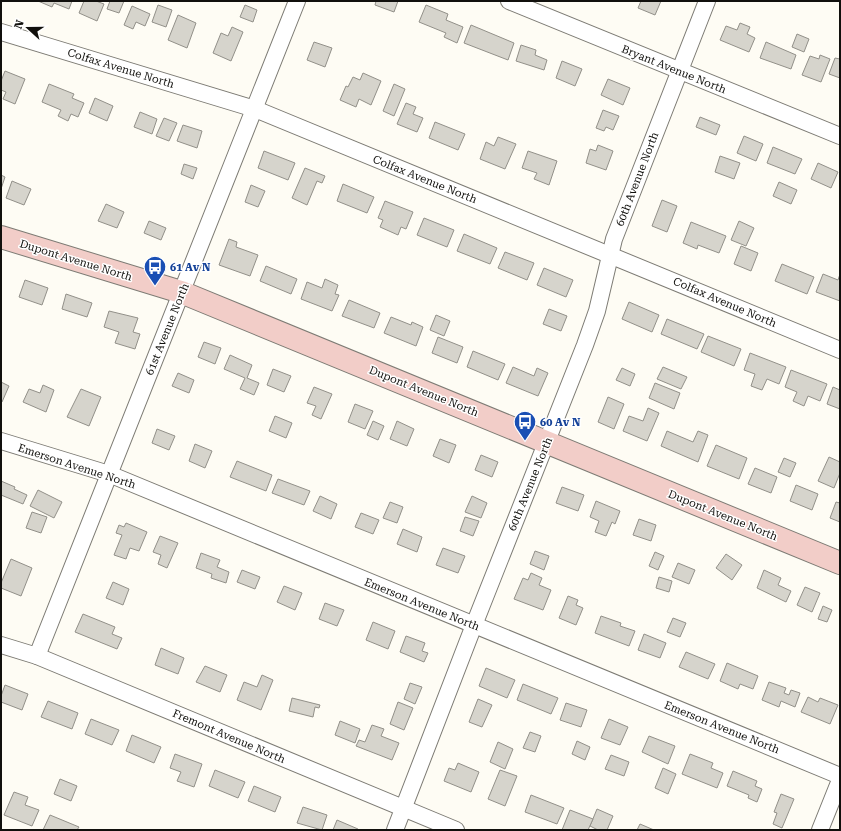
<svg xmlns="http://www.w3.org/2000/svg" width="841" height="831" font-family="'Roboto Serif',serif">
<style>
.building{fill:#d6d4cc;stroke:#929089}
.lines{fill:none;stroke-linecap:round;stroke-linejoin:round}
.street-casing{stroke:#7d7b74;stroke-width:18}
.secondary-casing{stroke:#7d7b74;stroke-width:24}
.street{stroke:#fff;stroke-width:16}
.secondary{stroke:#f2cdc8;stroke-width:22}
.labels{text-anchor:middle;stroke-width:3;stroke-linejoin:round;paint-order:stroke}
.street-label{font-size:11px;fill:#11100d;stroke:#fff}
.transit-label{font-size:11px;font-weight:bold;fill:#164399;stroke:#fff;text-anchor:start}
</style>
<rect width="100%" height="100%" fill="#fefcf4"/>
<g class="building">
<polygon points="38,1 72,1 69,9 54,3 52,7"/>
<polygon points="84,1 96,1 104,4 97,21 79,13"/>
<polygon points="110,1 124,1 119,13 107,9"/>
<polygon points="376,1 398,1 394,12 375,5"/>
<polygon points="641,1 661,1 655,15 638,8"/>
<polygon points="158,5 172,10 166,27 152,22"/>
<polygon points="245,5 257,10 253,22 240,17"/>
<polygon points="426,5 448,14 446,20 463,27 457,43 444,37 446,33 419,22"/>
<polygon points="132,6 150,14 145,26 136,22 133,29 124,25"/>
<polygon points="178,15 196,23 187,48 168,40"/>
<polygon points="740,23 750,27 747,34 755,38 749,52 720,40 726,26 737,30"/>
<polygon points="471,25 514,43 508,60 464,43"/>
<polygon points="232,27 243,32 231,61 213,53 221,33 228,36"/>
<polygon points="797,34 809,39 804,52 792,47"/>
<polygon points="314,42 332,48 325,67 307,60"/>
<polygon points="766,42 796,55 791,69 760,58"/>
<polygon points="521,45 536,50 535,55 547,60 544,70 516,61"/>
<polygon points="820,55 830,59 821,82 802,75 810,56 819,59"/>
<polygon points="835,58 840,59 840,78 829,74"/>
<polygon points="562,61 582,69 575,86 556,78"/>
<polygon points="5,71 25,79 15,104 3,99 6,92 1,90 1,81"/>
<polygon points="363,73 381,81 371,105 359,99 356,107 340,100 346,86 348,87 353,77 360,80"/>
<polygon points="608,79 630,88 623,105 601,95"/>
<polygon points="49,84 74,94 72,98 84,103 78,117 71,114 68,121 58,116 61,110 42,102"/>
<polygon points="394,84 405,89 394,116 383,111"/>
<polygon points="95,98 113,106 107,121 89,113"/>
<polygon points="406,103 416,107 413,114 423,118 417,132 397,124"/>
<polygon points="603,110 619,116 613,130 606,127 604,131 596,128"/>
<polygon points="140,112 157,119 152,134 134,127"/>
<polygon points="700,117 720,125 716,135 696,127"/>
<polygon points="164,118 177,123 169,141 156,136"/>
<polygon points="435,122 465,134 458,150 429,138"/>
<polygon points="183,125 202,131 197,148 177,141"/>
<polygon points="744,136 763,144 756,161 737,153"/>
<polygon points="498,137 516,144 505,169 480,159 486,142 494,146"/>
<polygon points="598,145 613,151 606,170 586,163 590,149 596,151"/>
<polygon points="773,147 802,159 795,174 767,163"/>
<polygon points="264,151 295,163 288,180 258,168"/>
<polygon points="528,151 557,161 549,185 534,179 537,173 522,168"/>
<polygon points="720,156 740,163 734,179 715,172"/>
<polygon points="818,163 838,172 831,188 811,179"/>
<polygon points="184,164 197,168 193,179 181,174"/>
<polygon points="305,168 325,176 322,183 317,181 307,205 292,198"/>
<polygon points="1,175 5,177 1,189"/>
<polygon points="12,181 31,189 24,205 6,198"/>
<polygon points="779,182 797,190 791,204 773,196"/>
<polygon points="343,184 374,197 367,213 337,201"/>
<polygon points="251,185 265,191 258,207 245,202"/>
<polygon points="662,200 677,206 667,232 652,226"/>
<polygon points="385,201 413,212 406,229 401,227 398,235 380,227 383,220 378,218"/>
<polygon points="106,204 124,212 117,228 98,221"/>
<polygon points="424,218 454,230 447,247 417,235"/>
<polygon points="149,221 166,228 161,240 144,233"/>
<polygon points="739,221 754,228 746,246 731,240"/>
<polygon points="691,222 726,236 719,253 698,245 697,249 683,243"/>
<polygon points="464,234 497,248 490,264 457,251"/>
<polygon points="229,239 237,242 236,247 258,255 250,276 219,265"/>
<polygon points="741,246 758,253 751,271 734,264"/>
<polygon points="505,252 534,263 527,280 498,268"/>
<polygon points="782,264 814,277 807,294 775,281"/>
<polygon points="266,266 297,279 291,294 260,281"/>
<polygon points="544,268 573,280 566,297 537,285"/>
<polygon points="823,274 838,280 840,274 840,301 816,292"/>
<polygon points="325,279 338,285 335,294 339,295 332,311 301,299 307,282 322,288"/>
<polygon points="25,280 48,288 42,305 19,297"/>
<polygon points="66,294 92,303 87,317 62,309"/>
<polygon points="349,300 380,313 374,328 342,316"/>
<polygon points="629,302 659,315 652,332 622,319"/>
<polygon points="549,309 567,316 561,331 543,324"/>
<polygon points="109,311 138,318 133,332 140,334 135,349 115,343 119,332 104,327"/>
<polygon points="436,315 450,321 444,336 430,330"/>
<polygon points="391,317 411,325 412,322 423,327 416,346 384,333"/>
<polygon points="667,319 704,334 697,349 661,334"/>
<polygon points="708,336 741,349 734,366 701,352"/>
<polygon points="438,337 463,347 457,363 432,353"/>
<polygon points="204,342 221,348 215,364 198,357"/>
<polygon points="473,351 505,364 498,380 467,367"/>
<polygon points="750,353 786,367 779,384 767,379 762,390 751,386 755,374 744,370"/>
<polygon points="230,355 252,365 247,378 259,383 254,395 240,389 245,378 224,369"/>
<polygon points="513,367 534,376 537,368 548,373 538,396 506,383"/>
<polygon points="663,367 687,377 681,389 657,379"/>
<polygon points="622,368 635,374 630,386 616,380"/>
<polygon points="273,369 291,376 284,392 267,385"/>
<polygon points="791,370 827,384 820,401 808,396 804,406 793,401 797,392 785,387"/>
<polygon points="178,373 194,380 189,393 172,386"/>
<polygon points="1,382 9,386 2,402 1,401"/>
<polygon points="655,383 680,393 674,409 649,398"/>
<polygon points="43,385 54,390 46,412 23,402 29,389 40,393"/>
<polygon points="314,387 332,394 321,419 312,415 316,406 307,403"/>
<polygon points="833,387 840,390 840,409 827,404"/>
<polygon points="81,389 101,397 89,426 67,417"/>
<polygon points="608,397 624,404 614,429 598,422"/>
<polygon points="355,404 373,411 365,429 348,422"/>
<polygon points="648,408 659,413 647,441 623,431 629,416 643,421"/>
<polygon points="275,416 292,423 286,438 269,431"/>
<polygon points="373,421 384,426 378,440 367,435"/>
<polygon points="397,421 414,429 407,446 390,439"/>
<polygon points="157,429 175,436 169,450 152,443"/>
<polygon points="667,431 693,442 698,431 708,435 698,462 661,446"/>
<polygon points="440,439 456,445 449,463 433,456"/>
<polygon points="195,444 212,451 205,468 189,461"/>
<polygon points="716,445 747,458 739,479 707,466"/>
<polygon points="481,455 498,462 492,477 475,470"/>
<polygon points="829,457 840,462 840,473 834,488 818,481"/>
<polygon points="784,458 796,463 790,477 778,472"/>
<polygon points="237,461 272,475 266,491 230,477"/>
<polygon points="755,468 777,477 771,493 748,484"/>
<polygon points="278,479 310,491 304,505 272,493"/>
<polygon points="1,481 15,487 14,489 27,495 23,504 1,495"/>
<polygon points="796,485 818,494 812,510 790,501"/>
<polygon points="562,487 584,495 578,511 556,503"/>
<polygon points="38,490 62,502 54,518 30,506"/>
<polygon points="320,496 337,504 331,519 313,511"/>
<polygon points="472,496 487,503 481,518 465,512"/>
<polygon points="596,501 620,511 615,524 612,522 606,536 595,532 599,521 590,517"/>
<polygon points="390,502 403,507 397,523 383,518"/>
<polygon points="836,502 840,503 840,522 830,518"/>
<polygon points="32,512 47,517 41,533 26,528"/>
<polygon points="361,513 379,520 373,534 355,527"/>
<polygon points="465,517 479,521 473,536 460,531"/>
<polygon points="639,519 656,525 651,541 633,535"/>
<polygon points="126,523 147,532 139,551 130,548 126,559 114,555 122,535 116,533 119,525 124,527"/>
<polygon points="403,529 422,537 417,552 397,544"/>
<polygon points="160,536 178,543 167,568 158,564 161,555 153,552"/>
<polygon points="443,548 465,556 458,573 436,565"/>
<polygon points="535,551 549,556 544,570 530,564"/>
<polygon points="655,552 664,556 658,570 649,566"/>
<polygon points="201,553 220,560 217,567 229,572 226,583 211,578 212,574 196,568"/>
<polygon points="726,554 742,565 732,580 716,568"/>
<polygon points="11,559 32,568 21,596 1,588 1,583"/>
<polygon points="678,563 695,570 689,584 672,577"/>
<polygon points="242,570 260,577 255,589 237,582"/>
<polygon points="764,570 781,578 778,585 791,591 786,602 757,588"/>
<polygon points="531,573 542,578 539,585 551,590 543,610 514,599 523,578 528,580"/>
<polygon points="659,577 672,581 669,592 656,588"/>
<polygon points="113,582 129,589 123,605 106,598"/>
<polygon points="284,586 302,593 295,610 277,602"/>
<polygon points="805,587 820,593 812,612 797,605"/>
<polygon points="568,596 578,600 576,605 583,608 576,625 559,618"/>
<polygon points="325,603 344,610 337,626 319,619"/>
<polygon points="823,606 832,610 827,622 818,619"/>
<polygon points="83,614 115,627 112,634 122,638 117,649 75,632"/>
<polygon points="601,616 621,623 620,626 635,631 629,646 595,633"/>
<polygon points="673,618 686,623 680,637 667,632"/>
<polygon points="373,622 395,631 388,649 366,640"/>
<polygon points="644,634 666,643 660,658 638,650"/>
<polygon points="406,636 425,643 422,651 428,653 424,662 400,652"/>
<polygon points="161,648 184,658 178,674 155,665"/>
<polygon points="686,652 715,664 708,679 679,667"/>
<polygon points="727,663 758,676 753,689 740,684 738,689 720,681"/>
<polygon points="205,666 227,675 220,692 196,682"/>
<polygon points="486,668 515,680 507,698 479,686"/>
<polygon points="262,675 273,680 261,710 237,700 244,682 257,687"/>
<polygon points="769,682 786,688 784,693 789,695 791,690 800,693 795,707 781,701 779,707 762,700"/>
<polygon points="410,683 422,687 415,704 404,699"/>
<polygon points="523,684 558,698 551,714 517,700"/>
<polygon points="5,685 28,694 22,710 1,702 1,696"/>
<polygon points="808,697 818,702 820,698 838,705 830,724 801,712"/>
<polygon points="292,698 320,705 319,708 315,707 313,717 289,711"/>
<polygon points="478,699 492,705 482,727 469,722"/>
<polygon points="48,701 78,713 72,729 41,717"/>
<polygon points="398,702 413,708 404,730 390,724"/>
<polygon points="566,703 587,710 581,727 560,720"/>
<polygon points="91,719 119,730 112,745 85,734"/>
<polygon points="609,719 628,727 620,745 601,738"/>
<polygon points="340,721 360,729 355,743 335,735"/>
<polygon points="372,725 384,729 381,736 399,743 392,760 356,746 359,740 365,742"/>
<polygon points="530,732 541,736 535,752 523,748"/>
<polygon points="132,735 161,747 154,763 126,751"/>
<polygon points="649,736 675,746 668,764 642,752"/>
<polygon points="577,741 590,747 585,760 572,754"/>
<polygon points="498,742 513,749 505,769 490,762"/>
<polygon points="175,754 202,764 194,787 177,781 181,772 170,768"/>
<polygon points="690,754 713,763 711,768 723,773 717,788 682,774"/>
<polygon points="611,755 629,762 624,776 605,769"/>
<polygon points="458,763 479,772 471,792 444,781 449,768 455,770"/>
<polygon points="663,768 676,774 668,794 655,788"/>
<polygon points="215,770 245,782 238,798 209,786"/>
<polygon points="500,770 517,776 505,806 488,799"/>
<polygon points="733,771 757,781 755,786 762,789 757,802 748,798 749,795 727,786"/>
<polygon points="60,779 77,786 71,801 54,794"/>
<polygon points="254,786 281,797 275,812 248,801"/>
<polygon points="14,792 28,797 25,805 39,810 32,826 4,815"/>
<polygon points="781,794 794,799 782,828 773,824 777,813 774,812"/>
<polygon points="531,795 564,808 557,824 525,812"/>
<polygon points="303,807 327,815 322,830 297,823"/>
<polygon points="597,809 613,816 607,830 598,830 590,826"/>
<polygon points="570,810 593,819 588,830 562,830"/>
<polygon points="50,815 79,827 77,830 43,830"/>
<polygon points="337,820 358,829 358,830 333,830"/>
<polygon points="640,824 654,830 637,830"/>
</g>
<g class="lines">
<g class="street-casing">
<g id="street">
<polyline points="509,1 840,136"/>
<polyline points="1,32 255,109 840,350"/>
<polyline points="1,441 109,474 840,776"/>
<polyline points="1,645 37,656 456,830"/>
<polyline points="37,656 297,1"/>
<polyline points="395,830 474,625 585,345 597,311 614,239 707,1"/>
<polyline points="820,830 840,780"/>
</g>
</g>
<g class="secondary-casing">
<polyline id="secondary" points="1,237 181,292 840,563"/>
</g>
<use href="#street" class="street"/>
<use href="#secondary" class="secondary"/>
</g>
<defs>
<g id="bus-pin" transform="scale(1.15)"><path d="M0 17L-7.5 6A9.5 9.5 0 1 1 7.5 6Z" fill="#1a4fb4" stroke="#fff"/><path d="M-5-6H5V4H4V6H2V4H-2V6H-4V4H-5ZM-3.5-4V0h7V-4ZM-3.5 1.2v1.5H-2V1.2ZM2 1.2v1.5H3.5V1.2Z" fill="#fff"/></g>
</defs>
<g fill-rule="evenodd">
<use href="#bus-pin" x="155" y="267"/>
<use href="#bus-pin" x="525" y="422"/>
</g>
<g class="labels">
<g class="street-label">
<text transform="translate(121 68) rotate(17)" y="4">Colfax Avenue North</text>
<text transform="translate(674 69) rotate(22)" y="4">Bryant Avenue North</text>
<text transform="translate(425 179) rotate(22)" y="4">Colfax Avenue North</text>
<text transform="translate(637 179) rotate(-69)" y="4">60th Avenue North</text>
<text transform="translate(76 260) rotate(17)" y="4">Dupont Avenue North</text>
<text transform="translate(725 302) rotate(23)" y="4">Colfax Avenue North</text>
<text transform="translate(167 329) rotate(-68)" y="4">61st Avenue North</text>
<text transform="translate(424 391) rotate(22)" y="4">Dupont Avenue North</text>
<text transform="translate(77 466) rotate(18)" y="4">Emerson Avenue North</text>
<text transform="translate(530 484) rotate(-68)" y="4">60th Avenue North</text>
<text transform="translate(723 515) rotate(22)" y="4">Dupont Avenue North</text>
<text transform="translate(422 604) rotate(22)" y="4">Emerson Avenue North</text>
<text transform="translate(722 727) rotate(22)" y="4">Emerson Avenue North</text>
<text transform="translate(229 736) rotate(23)" y="4">Fremont Avenue North</text>
</g>
<g class="transit-label">
<text x="170" y="271">61 Av N</text>
<text x="540" y="426">60 Av N</text>
</g>
</g>
<rect width="841" height="831" fill="none" stroke="#11100d" stroke-width="4"/>
<g transform="translate(28 28) rotate(291)" stroke="#ffffff" stroke-width="3" paint-order="stroke">
<path d="M0-3L7 15L0 10L-7 15Z" fill="#11100d"/>
<text y="-6" font-size="11" font-weight="bold" text-anchor="middle" fill="#11100d">N</text>
</g>
</svg>
